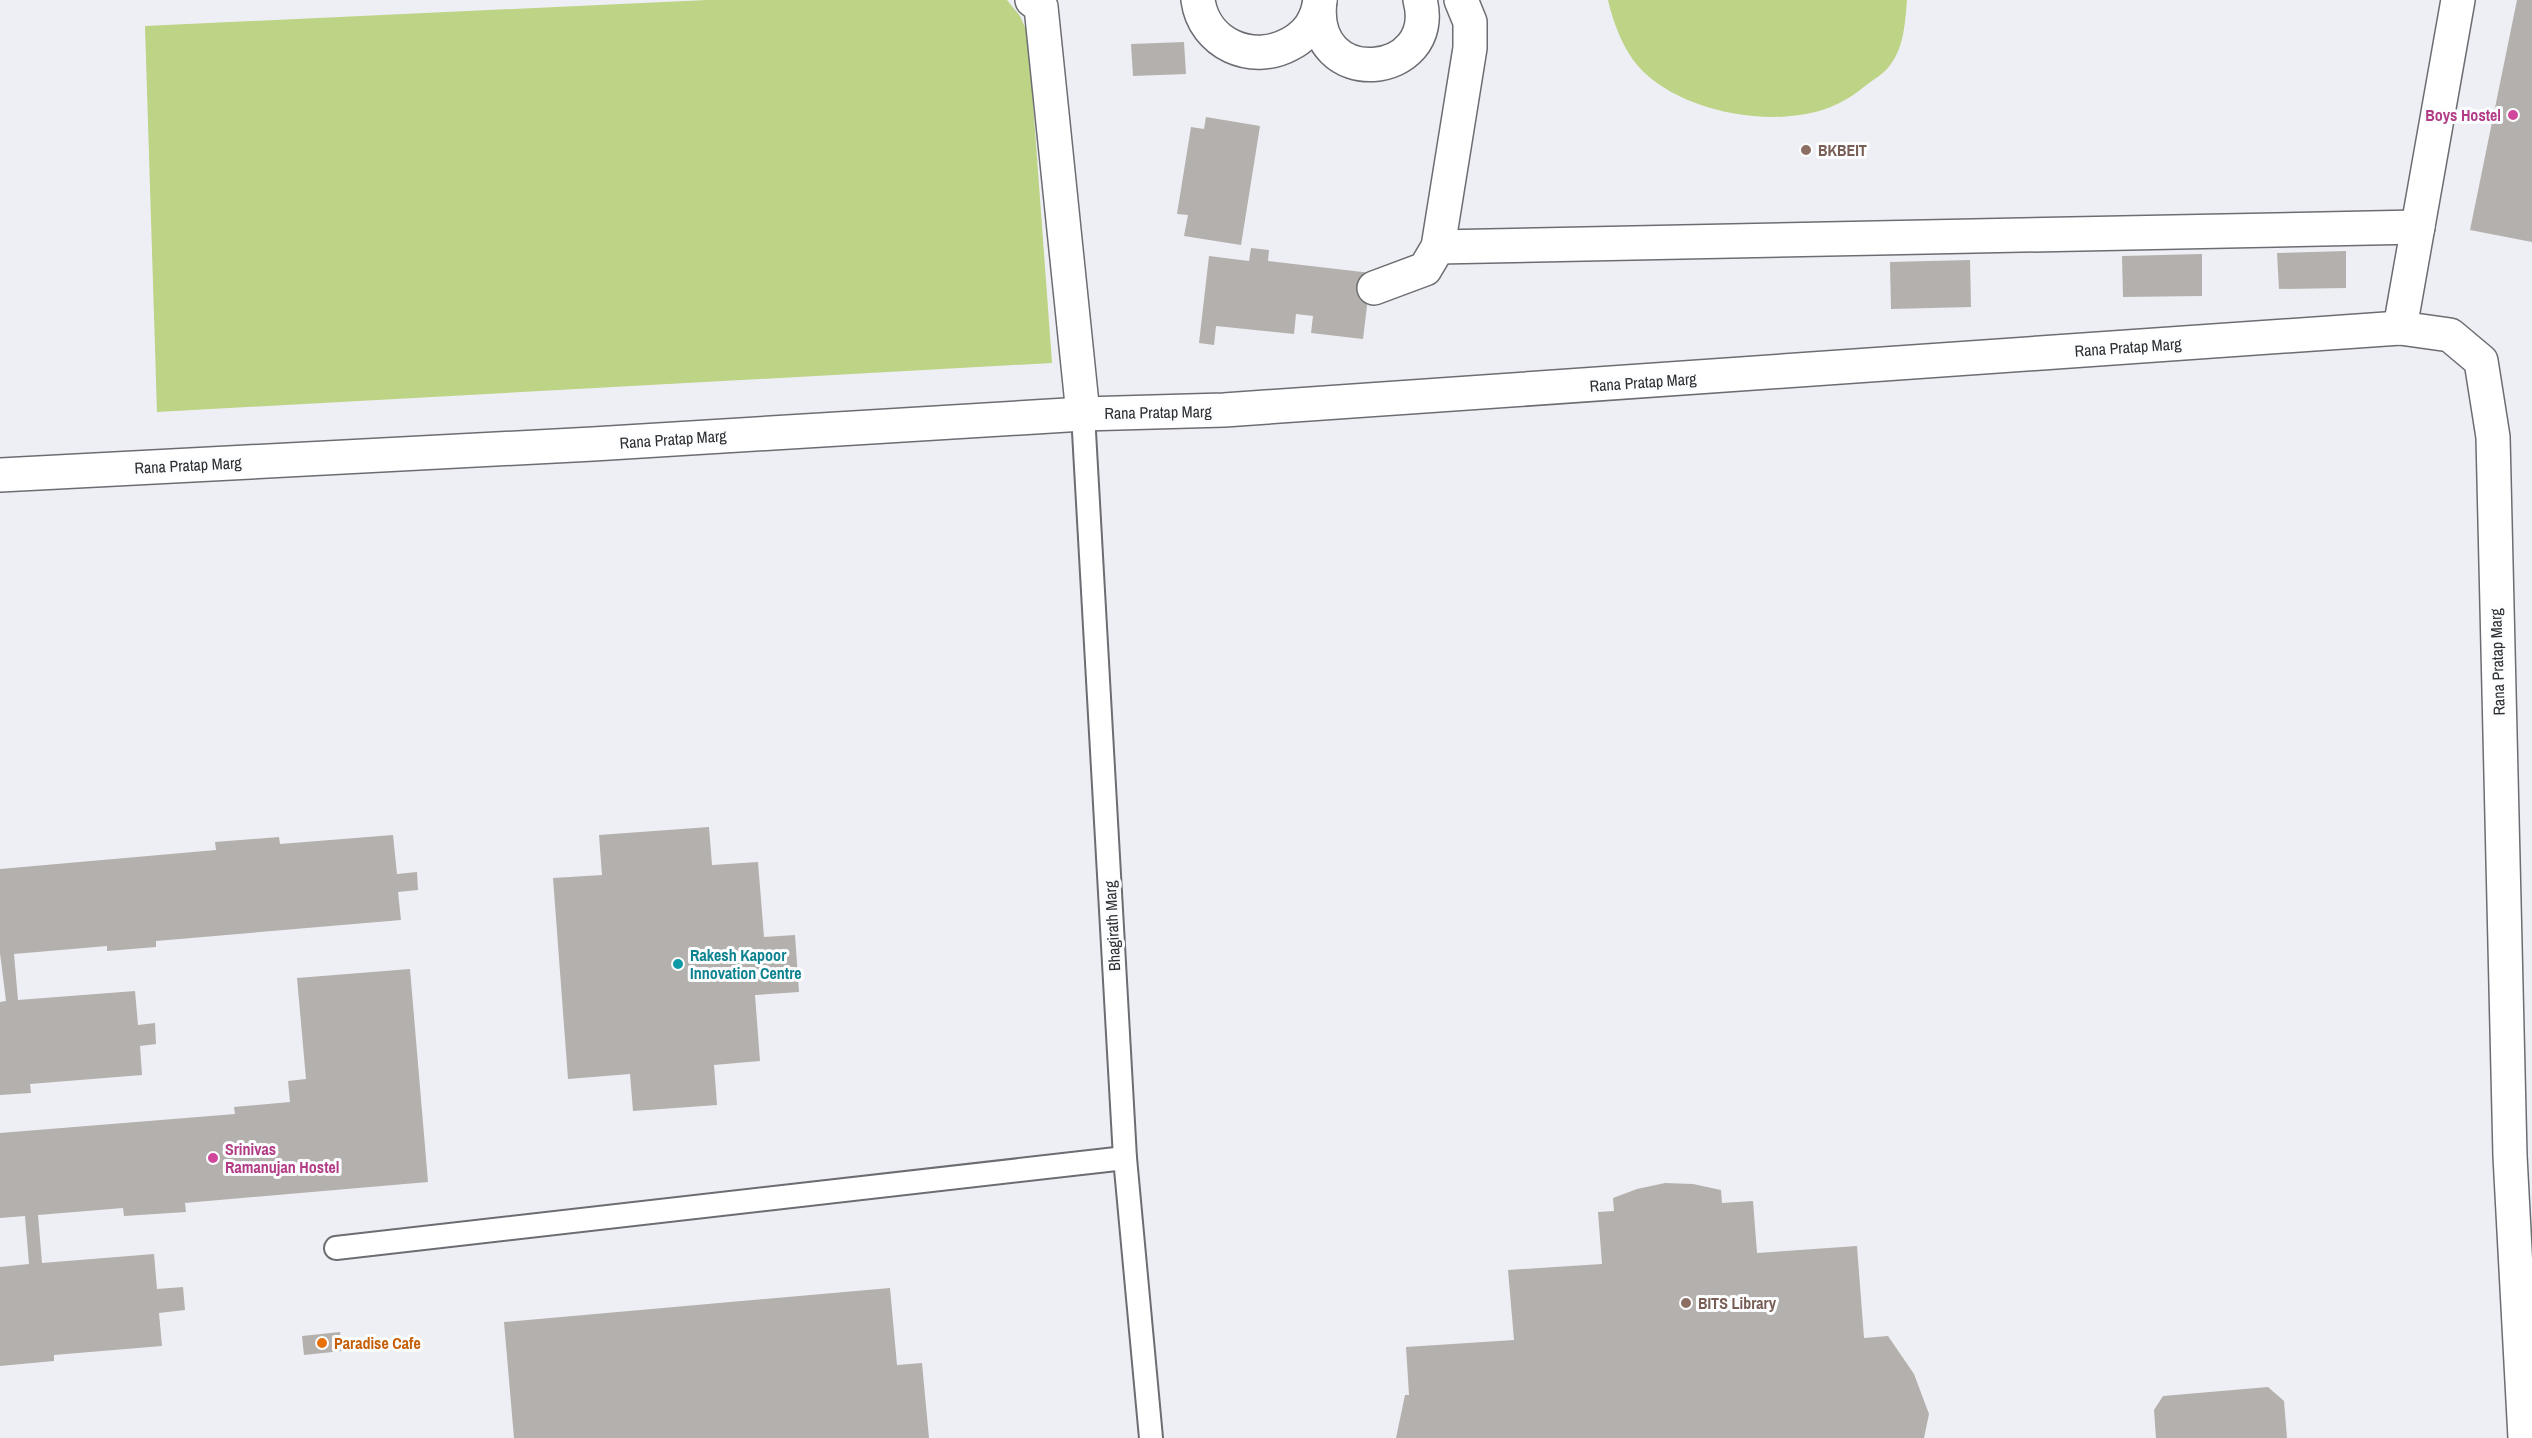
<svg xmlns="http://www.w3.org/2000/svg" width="2532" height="1438" font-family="'Archivo Narrow',sans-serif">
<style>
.green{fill:#bdd385}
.building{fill:#b4b0ad}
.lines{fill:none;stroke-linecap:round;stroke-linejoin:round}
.service-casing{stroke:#6c6d72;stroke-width:26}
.minor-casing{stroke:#6c6d72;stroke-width:36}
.service{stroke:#fff;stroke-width:22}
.minor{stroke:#fff;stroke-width:33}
.hotel-dot{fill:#d1479c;stroke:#fcfdff;stroke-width:2}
.education-dot{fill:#8d6e63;stroke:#fcfdff;stroke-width:2}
.culture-dot{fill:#0f9aa8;stroke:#fcfdff;stroke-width:2}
.food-dot{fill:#e8710a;stroke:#fcfdff;stroke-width:2}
.labels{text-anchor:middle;stroke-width:6;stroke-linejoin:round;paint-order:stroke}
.hotel-label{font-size:16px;font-weight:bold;fill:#b23c85;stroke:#fcfdff;text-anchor:end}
.education-label{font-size:16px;font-weight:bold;fill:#785e54;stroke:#fcfdff;text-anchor:start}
.street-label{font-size:16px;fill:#2e2f31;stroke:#fcfdff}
.culture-label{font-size:16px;font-weight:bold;fill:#0d838f;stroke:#fcfdff;text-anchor:start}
.food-label{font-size:16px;font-weight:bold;fill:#c56008;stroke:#fcfdff;text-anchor:start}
</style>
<rect width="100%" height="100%" fill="#eeeff4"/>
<g class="green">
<polygon points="707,0 1007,0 1020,16 1028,34 1052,363 157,412 145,26"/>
<path d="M1608,0H1907C1905,24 1904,50 1887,69C1882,74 1875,79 1869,83C1859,91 1847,100 1835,105C1779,131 1679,113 1638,66C1623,49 1613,22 1608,0Z"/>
</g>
<g class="building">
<polygon points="2517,0 2532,0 2532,242 2470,230"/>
<polygon points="1184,42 1186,74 1133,76 1131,44"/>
<polygon points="1206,117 1260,126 1241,245 1184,236 1188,215 1177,214 1191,127 1204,129"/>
<polygon points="1251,248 1269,250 1268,261 1371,273 1363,339 1311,333 1313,316 1296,314 1294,334 1216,326 1214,345 1199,343 1209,256 1249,261"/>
<polygon points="2346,251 2346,288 2279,289 2277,253"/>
<polygon points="2202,254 2202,296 2123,297 2122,256"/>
<polygon points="1970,260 1971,307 1891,309 1890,262"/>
<polygon points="709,827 712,865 758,862 764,937 795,935 799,992 755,995 760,1061 714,1065 717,1105 633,1111 630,1074 568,1079 553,878 602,875 599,835"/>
<polygon points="393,835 397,874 417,872 418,890 398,892 401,920 156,941 156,947 107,951 107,946 14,954 18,1000 135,991 138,1025 155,1023 156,1044 140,1046 142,1075 30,1084 31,1093 0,1095 0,1002 6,1001 0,953 0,869 216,850 215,842 279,837 280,844"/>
<polygon points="410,969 428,1182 185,1203 186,1212 124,1216 123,1208 38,1215 42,1263 154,1254 157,1289 183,1287 185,1310 159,1313 162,1346 54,1355 54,1361 0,1366 0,1267 29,1264 25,1216 0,1218 0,1133 235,1114 234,1107 290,1102 288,1081 306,1079 297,978"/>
<polygon points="1665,1183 1693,1184 1721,1190 1722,1203 1753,1201 1757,1253 1857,1246 1864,1338 1888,1336 1914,1374 1929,1414 1924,1438 1396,1438 1405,1395 1409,1395 1406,1347 1514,1340 1508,1270 1602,1264 1598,1212 1614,1211 1613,1198 1637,1189"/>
<polygon points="890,1288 897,1365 922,1363 929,1438 514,1438 504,1322"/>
<polygon points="340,1332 342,1351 304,1355 302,1336"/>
<polygon points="2268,1387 2284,1401 2287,1438 2156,1438 2154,1410 2163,1396"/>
</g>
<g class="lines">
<g class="service-casing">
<g id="service">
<polyline points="1083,414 1125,1158 1151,1438"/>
<polyline points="336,1248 1125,1158"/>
</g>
</g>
<g class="minor-casing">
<g id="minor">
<polyline points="1032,0 1041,7 1083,414"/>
<path d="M1198,0C1204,44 1252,65 1290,44C1300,39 1311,29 1315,18C1318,12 1319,6 1320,0"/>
<path d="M1320,0C1308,93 1441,79 1420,0"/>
<polyline points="1438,247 2418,227"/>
<polyline points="1374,288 1425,269 1438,247 1470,48 1470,22 1461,0"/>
<polyline points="2400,328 2458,0"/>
<polyline points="0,475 593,444 1083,414 1224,410 2400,328 2450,335 2481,361 2493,437 2510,1156 2525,1438"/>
</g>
</g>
<use href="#service" class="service"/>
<use href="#minor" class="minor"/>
</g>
<g class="hotel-dot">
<circle cx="2513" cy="115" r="6"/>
<circle cx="213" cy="1158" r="6"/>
</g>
<g class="education-dot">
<circle cx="1806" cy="150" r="6"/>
<circle cx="1686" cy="1303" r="6"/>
</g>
<circle class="culture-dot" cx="678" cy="964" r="6"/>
<circle class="food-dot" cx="322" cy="1343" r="6"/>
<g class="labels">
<g class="hotel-label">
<text x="2501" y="121">Boys Hostel</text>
<text x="225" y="1155" text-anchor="start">Srinivas<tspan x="225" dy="18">Ramanujan Hostel</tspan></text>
</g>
<g class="education-label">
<text x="1818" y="156">BKBEIT</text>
<text x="1698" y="1309">BITS Library</text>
</g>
<g class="street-label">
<text transform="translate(2128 347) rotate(-4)" y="6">Rana Pratap Marg</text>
<text transform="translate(1643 382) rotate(-4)" y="6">Rana Pratap Marg</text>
<text transform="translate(1158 412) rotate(-1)" y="6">Rana Pratap Marg</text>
<text transform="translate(673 439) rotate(-4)" y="6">Rana Pratap Marg</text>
<text transform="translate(188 465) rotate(-3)" y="6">Rana Pratap Marg</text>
<text transform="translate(2497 662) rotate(-92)" y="6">Rana Pratap Marg</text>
<text transform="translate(1112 926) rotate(-93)" y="6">Bhagirath Marg</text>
</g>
<g class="culture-label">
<text x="690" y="961">Rakesh Kapoor<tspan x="690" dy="18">Innovation Centre</tspan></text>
</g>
<g class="food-label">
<text x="334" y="1349">Paradise Cafe</text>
</g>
</g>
</svg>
